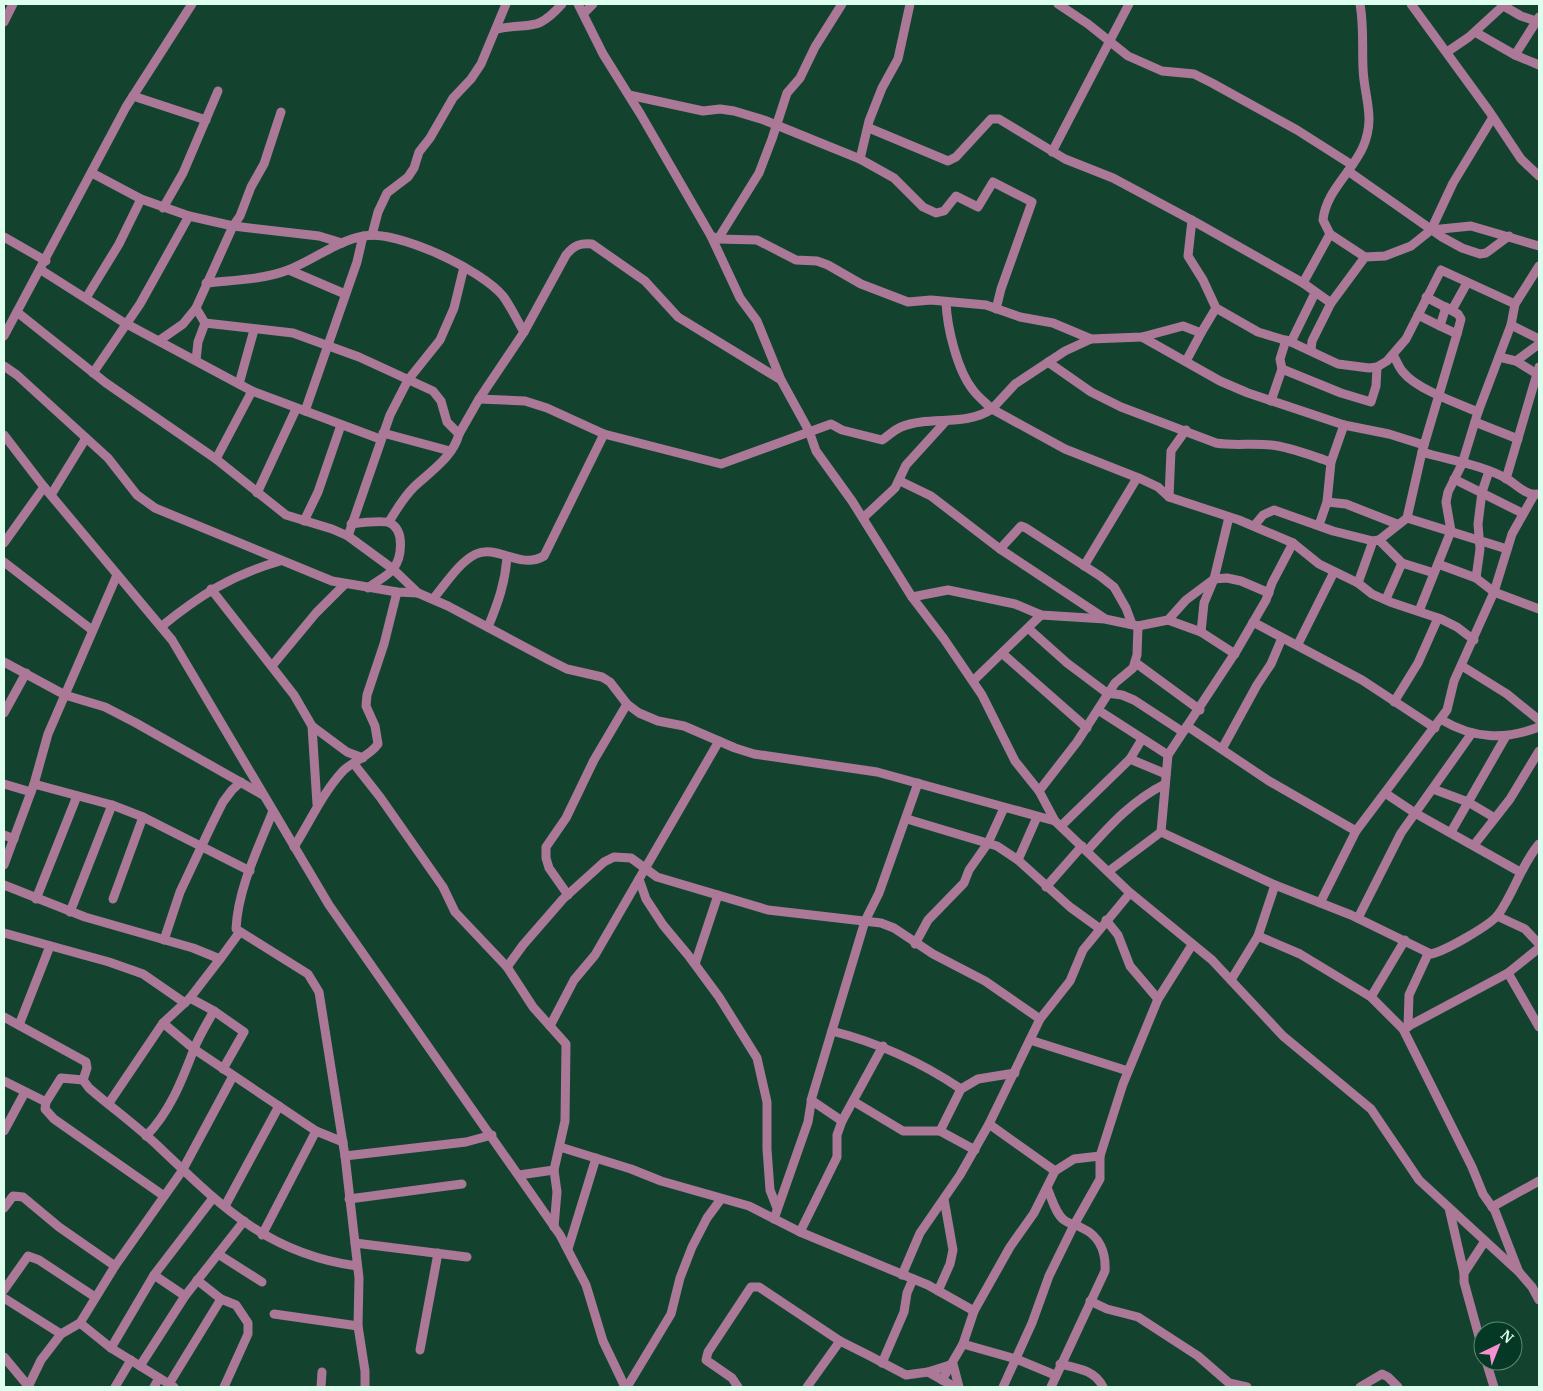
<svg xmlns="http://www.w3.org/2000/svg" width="1543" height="1391" font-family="Merriweather,serif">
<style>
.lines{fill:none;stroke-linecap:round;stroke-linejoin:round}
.minor{stroke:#ab7997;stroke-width:9}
</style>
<rect width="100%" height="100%" fill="#13432f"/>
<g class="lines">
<g class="minor">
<polyline points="578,4 603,54 641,115 711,236 740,298 757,321 781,380 809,431 816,451 852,501 912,597 944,639 982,695 1015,761 1039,791 1055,821"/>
<polyline points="1058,4 1088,24 1128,56 1162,71 1194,74 1212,83 1297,130 1352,165"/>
<polyline points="1411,4 1489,111 1521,159 1539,176"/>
<polyline points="1502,5 1521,16 1539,22"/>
<polyline points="584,13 593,4"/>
<polyline points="4,22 13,4"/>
<path d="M497,29C532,22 536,33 562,4"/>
<polyline points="1475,32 1515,55 1539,65"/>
<polyline points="1447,52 1469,37 1505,4"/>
<polyline points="1515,55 1539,17"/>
<polyline points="629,95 703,111 720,109 734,111 764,120 860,159 894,178 923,207 936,213 944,211 956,196 978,207 993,182 1032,202 1001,289 996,309"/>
<polyline points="133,96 206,120"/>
<polyline points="869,128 948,161 956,157 991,119 999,119 1065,159 1113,178 1197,223 1303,283 1331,303 1365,257 1385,256 1411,246 1431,230 1471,226 1539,246"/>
<polyline points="1052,152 1129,4"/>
<polyline points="860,159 869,121 882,88 898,59 910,4"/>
<polyline points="1348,171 1442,237 1462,248 1480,254 1486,253 1509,236"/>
<polyline points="92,173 141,199 189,216 233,226 319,236 342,243"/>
<polyline points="163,208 183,173 218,91"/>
<polyline points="1192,220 1188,256 1203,280 1216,308 1258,332 1291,342 1338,364 1369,368 1377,367 1387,361 1406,339 1441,270 1515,304"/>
<polyline points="1431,230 1453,183 1493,117"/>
<polyline points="1330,234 1365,257"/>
<polyline points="372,235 378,212 387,193 408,177 414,168 419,152 430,138 453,98 471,79 481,64 506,4"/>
<polyline points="711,236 718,239 757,240 796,260 817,261 828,265 861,284 908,302 931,300 986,305 1020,317 1053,323 1091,339 1142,337 1183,326 1201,333 1216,308"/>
<polyline points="4,237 46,261"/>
<polyline points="718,239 759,173 772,139 787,93 800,78 815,47 842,4"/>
<polyline points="41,270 123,322 252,391 380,439"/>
<polyline points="289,270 345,294"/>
<path d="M206,283C233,280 262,280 288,270C314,260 336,241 364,236C396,229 482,270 503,296C511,307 517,320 524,332"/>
<path d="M1303,283L1330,234L1323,220C1326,191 1352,172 1363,147C1376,117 1364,98 1363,68C1362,46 1364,26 1360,4"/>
<polyline points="1426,297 1458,314 1461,319 1457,334"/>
<polyline points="86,298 119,244 141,199"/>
<path d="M946,302C947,327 957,370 973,390C978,397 986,403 992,409L1015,384L1065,351L1091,339"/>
<polyline points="196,308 205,323 198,342 196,360"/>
<polyline points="1452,310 1467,283"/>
<polyline points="17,312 106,383 216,459 286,515 332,529 348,536 393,569 418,593 448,606 549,660 567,669 602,677 610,682 627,704 639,713 658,721 684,726 735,748 754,754 877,772 1055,821 1128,891 1212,960 1283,1036 1371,1109 1419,1180 1519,1272 1532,1287 1539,1300"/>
<polyline points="1418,315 1440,326"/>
<path d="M205,323L293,333L359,357L433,391L441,401L447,422L459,434C453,457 431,471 414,487C404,497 396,510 389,522"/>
<polyline points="1511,325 1539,339"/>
<polyline points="4,336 126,107 192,4"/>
<polyline points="1142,337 1220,381 1248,393 1344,425 1389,434 1424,445"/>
<polyline points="160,340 183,324 196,308 233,226 240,216 251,187 264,164 281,112"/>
<polyline points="1291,342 1315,293"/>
<polyline points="1311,350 1312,341 1331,303"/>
<path d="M1393,355C1397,361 1399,368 1403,372C1416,389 1459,404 1478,412"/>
<polyline points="1499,357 1516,361 1537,374"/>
<polyline points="1186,361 1201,333"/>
<polyline points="1516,361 1539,344"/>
<path d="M1048,362L1091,392L1121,407L1216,443C1233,446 1252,443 1271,445C1291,447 1312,456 1331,462"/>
<polyline points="4,366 17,375 108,458 137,495 155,508 332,581 397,592 418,593"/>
<polyline points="1282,369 1341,393 1371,402 1376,386 1377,367"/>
<polyline points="93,373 140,304 189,216"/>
<polyline points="239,384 254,330"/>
<path d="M479,399L525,401L547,408L604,434L721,464L831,424L842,430L882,440C888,436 894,430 901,427C930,415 965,427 992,409L1065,449L1141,479L1158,487L1169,497L1239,520L1293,543L1319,564L1358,583L1372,594L1390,602L1441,619L1457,627L1474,640"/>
<polyline points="1271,401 1282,369 1280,359 1286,340"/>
<polyline points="305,411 357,262 363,236"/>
<polyline points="1475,422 1518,439"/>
<polyline points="383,433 450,451"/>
<path d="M459,434L479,399L524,332L566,255C574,245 580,243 592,244L645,281L678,317L781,380"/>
<polyline points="4,435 44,487 172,640 329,905 560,1235 586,1285 603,1341 625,1387"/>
<path d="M1422,452C1448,460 1484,465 1507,479C1516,484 1526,496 1537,494"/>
<polyline points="216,459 252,391"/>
<polyline points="1454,479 1522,513"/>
<polyline points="1506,479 1539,367"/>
<polyline points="900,481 931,496 1000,549 1104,618"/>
<polyline points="257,493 296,409"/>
<polyline points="51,495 86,438"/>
<polyline points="1169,497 1171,451 1186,430"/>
<polyline points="1327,502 1346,504 1397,524"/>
<polyline points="863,518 895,488 906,465 946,421"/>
<polyline points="1407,518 1507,549"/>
<polyline points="304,521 318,492 341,425"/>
<path d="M351,524C359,523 384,520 390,523C405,530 402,558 393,569C388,576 375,582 368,588"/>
<polyline points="1319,525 1327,502 1331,462 1344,425"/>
<polyline points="1254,526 1263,515 1274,510 1333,531 1373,541 1379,540 1407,518 1422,452 1457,334 1440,326 1446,307"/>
<polyline points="348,536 390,415 408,380 440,340 454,308 464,267"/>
<polyline points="1379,540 1402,563 1434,573"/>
<polyline points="4,543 44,487"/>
<polyline points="1000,549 1021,526 1026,528 1100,576 1114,587 1126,608 1132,624"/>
<polyline points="4,562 92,630"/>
<polyline points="1438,564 1476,578 1494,592 1539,609"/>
<polyline points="1084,566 1137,478"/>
<polyline points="1476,578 1480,549 1478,524 1482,492 1489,471"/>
<polyline points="1358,583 1373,541"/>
<polyline points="211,589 294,695 312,726 317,804"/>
<polyline points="912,597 948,590 1015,604 1041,615 1105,619 1138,626 1168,620 1186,600 1214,579 1227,578 1241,581 1269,593"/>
<path d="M433,599C445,585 459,562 476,554C497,544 520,570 544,556L604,434"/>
<polyline points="1386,599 1402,563"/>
<polyline points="1419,611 1451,531 1446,502 1448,492 1462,464 1478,412 1511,325 1515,304 1539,266"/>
<polyline points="1168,620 1201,632 1235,654"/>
<polyline points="1253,622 1362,680 1435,728"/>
<path d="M162,626C200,595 232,575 280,561"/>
<path d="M488,627C498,603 505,583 507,558"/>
<polyline points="1029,629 1067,663 1107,693 1122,695 1134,700 1183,732"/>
<polyline points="1201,632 1204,603 1214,579 1229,517"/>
<polyline points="1298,644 1334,572"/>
<polyline points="1003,654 1087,728"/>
<polyline points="4,662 65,695 105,707 136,723 263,795"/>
<polyline points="1136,663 1200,710"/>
<polyline points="272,666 316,613 345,584"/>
<polyline points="1462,666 1507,694 1539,720"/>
<polyline points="973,681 1041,615"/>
<polyline points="1394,702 1418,663 1438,618"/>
<polyline points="1098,710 1168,755"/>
<polyline points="4,713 26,673"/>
<path d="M1442,720C1474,739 1505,740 1539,727"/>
<polyline points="312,726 347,752 363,758"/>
<polyline points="1187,726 1269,781 1356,831"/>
<polyline points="1222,749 1257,685 1271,664 1282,638"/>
<polyline points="1130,759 1166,774"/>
<polyline points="354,764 380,797 443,887 455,912 507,967 533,1007 566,1044 565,1121 554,1170 557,1192 554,1227"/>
<polyline points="4,784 31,792"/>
<polyline points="34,784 112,805 143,817 250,871"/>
<polyline points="1433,789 1468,802 1495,818"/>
<polyline points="1039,791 1077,742 1115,683 1133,668 1137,655 1138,626"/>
<polyline points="1385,793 1415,813 1520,872"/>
<path d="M273,811C258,849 238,888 236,929L308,974L319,992L345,1156L359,1278L358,1326L365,1371V1387"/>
<polyline points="907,819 997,846 1018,860 1070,907 1099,928"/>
<polyline points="1061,826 1130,759 1142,739"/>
<path d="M1161,832L1275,885L1351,915L1431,954C1445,951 1489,926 1498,915C1514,893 1521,865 1539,844"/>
<polyline points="1161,832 1168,755 1237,650 1266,600 1272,583 1293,543"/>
<polyline points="1451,832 1506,736"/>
<polyline points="4,835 14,839"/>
<polyline points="1474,845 1510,799 1539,751"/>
<path d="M294,847C310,822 322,794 342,772C352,761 369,757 378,744L375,726L366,706L367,695L384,644L397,592"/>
<path d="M1087,851C1111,824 1133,800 1165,784"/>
<polyline points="1018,860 1037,817"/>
<polyline points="4,865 34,784 48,734 117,575"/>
<polyline points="1109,871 1161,832"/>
<polyline points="639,879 646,899 663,925 688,955 719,997 757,1058 767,1102 767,1149 770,1190 777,1208"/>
<polyline points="4,885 85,917 193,948 220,959 239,933"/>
<polyline points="1046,887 1082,846"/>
<polyline points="568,895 549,868 546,858 546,847 566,818 594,760 627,704"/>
<polyline points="36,899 77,796"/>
<polyline points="113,899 143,817"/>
<polyline points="1320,903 1356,831 1447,710 1454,681 1494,592 1512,534 1534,495"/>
<polyline points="70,912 112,805"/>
<polyline points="1497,916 1525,929 1539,944"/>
<polyline points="1358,918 1401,833 1472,733"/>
<polyline points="1106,920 1118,935 1130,966 1158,999"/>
<polyline points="4,933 109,962 143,974 185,1003"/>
<polyline points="1258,936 1300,954 1371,997 1403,1029 1472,1167 1483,1194 1495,1211 1518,1270"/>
<polyline points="164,940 180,892 212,824 223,802 232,790 241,782"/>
<polyline points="915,944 928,920 964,883 969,870 988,843 1004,808"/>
<polyline points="695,964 718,895"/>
<polyline points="507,967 523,945 563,899 604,862 614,857 631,858 657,877 768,910 881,923 894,928 933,954 985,981 1040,1019"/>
<polyline points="1508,973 1539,1027"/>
<polyline points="1231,980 1258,936 1275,885"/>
<polyline points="1371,997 1405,940"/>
<polyline points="190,998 214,1011 244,1032 223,1069"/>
<path d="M4,1017L86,1062L87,1068L83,1080L89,1088C112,1108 137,1126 159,1147C221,1206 268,1254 357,1266"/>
<polyline points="163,1023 190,998 220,959"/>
<polyline points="19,1025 50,946"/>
<polyline points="550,1026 574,980 595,955 719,741"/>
<polyline points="1408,1027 1409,995 1428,954"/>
<polyline points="1403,1029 1508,973 1539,948"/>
<path d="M832,1031C879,1043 921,1062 961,1089"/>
<polyline points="1030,1040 1128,1071"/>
<polyline points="83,1080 61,1078 46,1102 45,1109 54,1119 164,1196"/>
<polyline points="4,1081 46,1102"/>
<polyline points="811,1100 842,1121"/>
<polyline points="853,1101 903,1131 940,1131 975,1150"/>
<polyline points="109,1103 163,1023 194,1049 316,1131 343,1142"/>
<polyline points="989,1124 1055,1171"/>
<polyline points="4,1131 25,1092"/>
<polyline points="940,1131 961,1089 978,1079 1015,1073"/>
<path d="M146,1136C170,1112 182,1080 194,1049C199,1036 207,1023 214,1011"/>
<polyline points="560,1147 631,1169 661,1181 749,1206 800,1232 928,1285 974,1311"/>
<polyline points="345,1156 466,1142 492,1135"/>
<polyline points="519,1175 554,1170"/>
<path d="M1047,1188C1052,1198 1055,1213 1064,1220C1069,1224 1077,1225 1082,1228C1100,1236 1106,1253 1105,1271L1051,1387"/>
<polyline points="349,1199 462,1184"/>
<polyline points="225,1206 279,1106"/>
<polyline points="1492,1207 1539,1181"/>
<polyline points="4,1208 13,1196 23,1197 59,1227 115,1266"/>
<polyline points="1449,1208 1464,1273 1464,1282 1483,1351"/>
<polyline points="774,1219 808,1122 812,1097 865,921 879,893 918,783"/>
<polyline points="800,1232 837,1157 837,1135 842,1121 883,1046"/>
<polyline points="262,1235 316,1131"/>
<polyline points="355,1243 467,1257"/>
<polyline points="568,1249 596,1158"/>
<polyline points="218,1254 262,1282"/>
<polyline points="1464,1273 1485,1241"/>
<polyline points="154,1275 185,1296"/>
<polyline points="902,1275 920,1233 960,1175 989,1124 1040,1019 1070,981 1083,950 1130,893"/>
<polyline points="197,1280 221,1299 236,1305 248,1323 248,1334 224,1387"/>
<polyline points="4,1290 28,1256 39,1260 95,1297"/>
<polyline points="938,1291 950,1264 953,1250 944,1199"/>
<polyline points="4,1298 61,1334"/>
<polyline points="1090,1301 1107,1309 1138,1317 1198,1356 1229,1383 1247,1387"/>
<polyline points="274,1314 358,1326"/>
<polyline points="80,1323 111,1348 174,1387"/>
<polyline points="963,1344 1016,1359 1055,1375"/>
<polyline points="111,1348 154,1275 213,1198"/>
<polyline points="420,1350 438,1253"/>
<polyline points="4,1357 29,1387"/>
<polyline points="1486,1361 1494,1387"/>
<polyline points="882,1363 904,1312 907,1293 913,1279"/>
<path d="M1060,1364C1077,1368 1095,1370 1103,1387"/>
<polyline points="140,1366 185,1296 244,1221"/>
<polyline points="928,1372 953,1364 959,1387"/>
<polyline points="942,1380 963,1344 974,1311 1010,1247 1034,1213 1055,1171 1074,1159 1100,1156"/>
<polyline points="169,1384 221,1299"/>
<polyline points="28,1387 41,1360 61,1334 80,1323 115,1266 182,1171 233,1076"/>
<polyline points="115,1387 131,1360"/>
<polyline points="154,1387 159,1378"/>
<polyline points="321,1387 322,1372"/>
<polyline points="627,1387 671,1314 680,1278 692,1247 707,1218 721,1199"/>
<polyline points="738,1387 732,1378 706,1360 708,1352 751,1287 759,1287 840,1341 868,1355 906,1375 928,1372 955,1387"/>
<polyline points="807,1387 840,1341"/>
<polyline points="1003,1387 1032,1323 1049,1276 1074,1225 1100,1179 1100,1156 1123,1084 1158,999 1192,945"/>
<polyline points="1360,1387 1382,1374 1388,1377 1398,1387"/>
</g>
</g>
<rect width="1543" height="1391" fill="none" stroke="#ddffed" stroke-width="10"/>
<g transform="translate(1498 1346) rotate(43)"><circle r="24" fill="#053825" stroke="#5b8875"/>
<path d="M0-4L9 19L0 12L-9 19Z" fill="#f590d1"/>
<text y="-8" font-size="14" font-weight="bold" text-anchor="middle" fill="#ddffed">N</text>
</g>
</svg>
